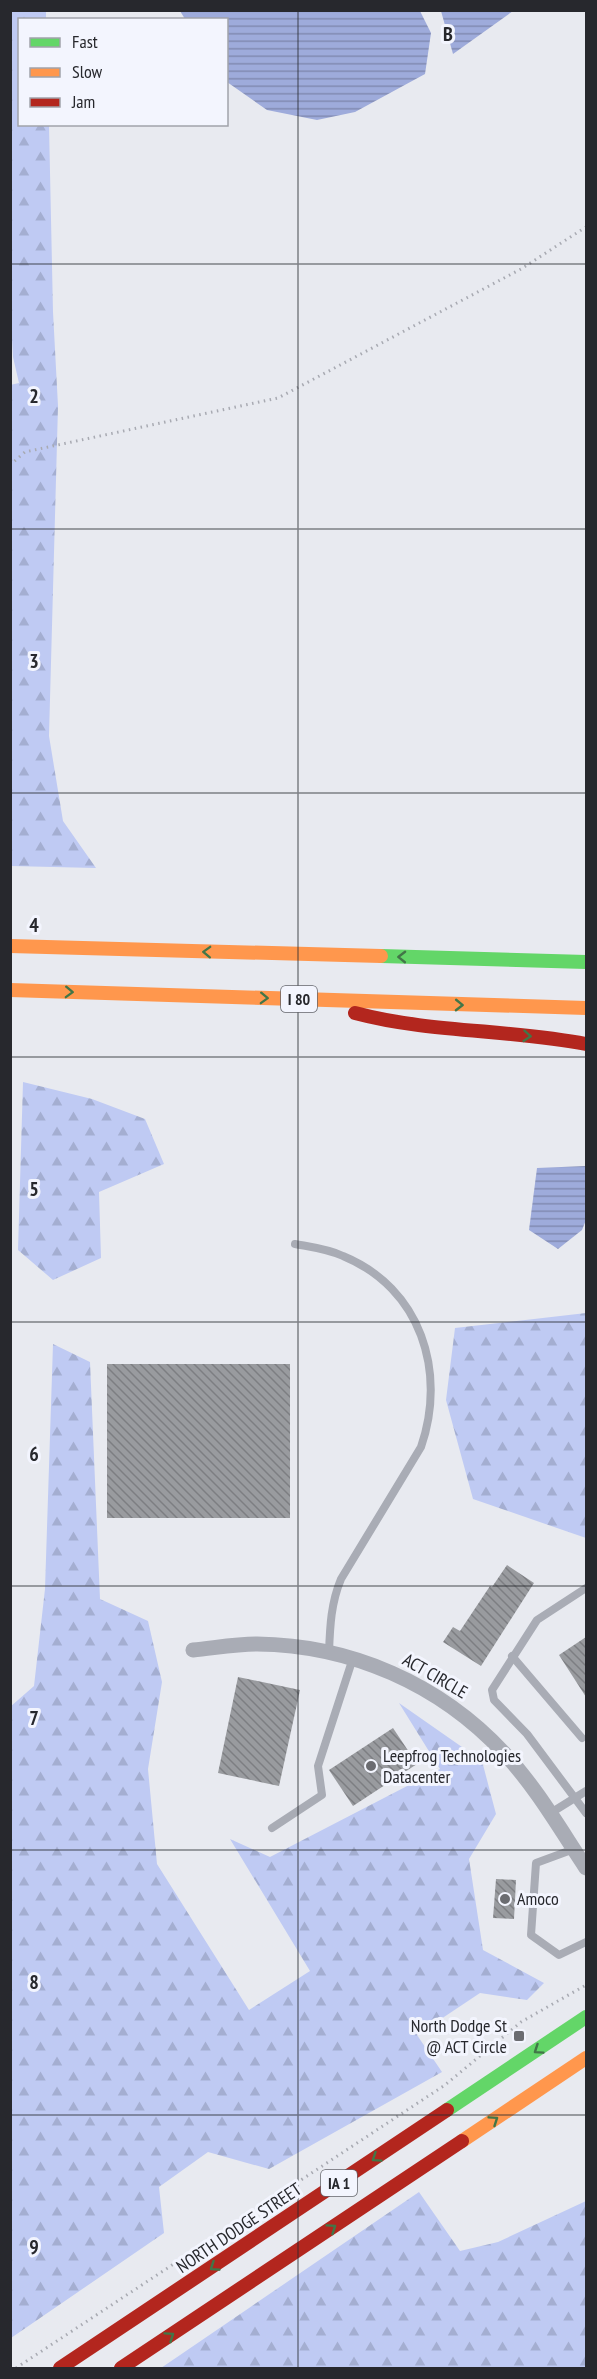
<svg xmlns="http://www.w3.org/2000/svg" width="597" height="2379" font-family="'PT Sans Narrow',sans-serif">
<style>
.forest{fill:url(#forest-firs)}
.water{fill:url(#water-rules)}
.building{fill:url(#building-back-hatch)}
.lines{fill:none;stroke-linecap:round;stroke-linejoin:round}
.path{stroke:#a8aab2;stroke-width:3;stroke-dasharray:1.5 4.5;stroke-linecap:butt}
.lane{stroke:#a9acb5;stroke-width:8}
.street{stroke:#a9acb5;stroke-width:15}
.fast{stroke:#63d668;stroke-width:14}
.slow{stroke:#ff974d;stroke-width:14}
.jam{stroke:#b3261e;stroke-width:14}
.oneway{stroke:#427648}
.grid{fill:none;stroke:#27282d;stroke-width:1.5;stroke-opacity:0.55}
.poi-dot{fill:#6b6c71;stroke:#f3f5fe;stroke-width:2}
.labels{text-anchor:middle;stroke-width:6;stroke-linejoin:round;paint-order:stroke}
.shield{fill:#f3f5fe;stroke:#64666c;stroke-width:1.5}
.shield-label{font-size:16px;font-weight:bold;fill:#27282d}
.street-label{font-size:18px;fill:#27282d;stroke:#f3f5fe}
.poi-label{font-size:18px;fill:#27282d;stroke:#f3f5fe;text-anchor:start}
.grid-label{font-size:20px;text-anchor:middle;font-weight:bold;fill:#27282d;stroke:#f3f5fe;stroke-width:6;stroke-linejoin:round;paint-order:stroke}
</style>
<defs>
<pattern id="forest-firs" width="22" height="20" patternUnits="userSpaceOnUse" patternTransform="scale(1.5)"><rect width="22" height="20" fill="#bfcaf3"/><path d="M5 1l3.5 6h-7zM16 11l3.5 6h-7z" fill="#a4aed1"/></pattern>
<pattern id="water-rules" width="6" height="5" patternUnits="userSpaceOnUse" patternTransform="scale(1.5)"><rect width="6" height="5" fill="#9eabdb"/><path d="M0 2.5h6" fill="none" stroke="#818bb2"/></pattern>
<pattern id="building-back-hatch" width="6" height="6" patternUnits="userSpaceOnUse" patternTransform="scale(1.5)"><rect width="6" height="6" fill="#999b9f"/><path d="M-1 5l2 2M0 0l6 6M5-1l2 2" fill="none" stroke="#7d7e82"/></pattern>
</defs>
<rect width="100%" height="100%" fill="#e8eaf0"/>
<g class="forest">
<polygon points="46,10 46,19 20,20 20,124 49,125 53,312 58,406 49,736 63,821 96,868 11,866 10,385 19,383 13,357 10,303 10,11"/>
<polygon points="23,1082 92,1099 145,1119 164,1164 99,1192 101,1258 53,1280 18,1250"/>
<polygon points="586,1313 586,1538 473,1499 446,1400 455,1328"/>
<polygon points="53,1344 90,1362 100,1599 148,1621 162,1682 148,1769 157,1864 249,2010 310,1971 230,1839 270,1857 440,1769 399,1703 482,1761 496,1814 469,1859 483,1950 544,1983 527,2000 480,1993 417,2035 442,2072 269,2169 208,2152 159,2187 164,2233 11,2338 10,1707 34,1686 45,1589"/>
<polygon points="419,2192 460,2251 498,2242 586,2201 586,2368 161,2368"/>
</g>
<g class="water">
<polygon points="180,11 420,11 431,33 425,74 355,112 317,120 267,110 227,82 226,20 185,19"/>
<polygon points="441,11 441,10 513,11 453,54"/>
<polygon points="586,1166 586,1220 582,1230 558,1249 529,1230 537,1168"/>
</g>
<g class="building">
<rect x="107" y="1364" width="183" height="154"/>
<polygon points="507,1565 534,1583 481,1666 443,1642 453,1627 460,1631 490,1586 492,1587"/>
<polygon points="586,1637 586,1697 559,1655"/>
<polygon points="238,1677 300,1690 279,1786 218,1773"/>
<polygon points="393,1728 417,1764 353,1806 329,1770"/>
<polygon points="496,1879 516,1880 514,1919 493,1918"/>
</g>
<g class="lines">
<g class="path">
<polyline points="10,465 25,452 278,398 521,269 586,227"/>
<polyline points="16,2368 445,2085 521,2022 586,1985"/>
</g>
<g class="lane">
<path d="M295,1244C311,1247 328,1249 343,1256C421,1288 447,1372 421,1447L341,1579C331,1603 330,1626 329,1652"/>
<polyline points="586,1588 537,1620 492,1690 494,1700 527,1734 586,1813"/>
<polyline points="512,1656 582,1738"/>
<polyline points="549,1814 586,1791"/>
<polyline points="272,1828 322,1795 318,1766 353,1658"/>
<polyline points="574,1849 536,1863 531,1935 559,1955 586,1942"/>
</g>
<path class="street" d="M193,1650C214,1648 236,1644 257,1644C351,1645 440,1684 504,1753C536,1787 560,1829 586,1868"/>
<g class="fast">
<polyline points="381,956 586,962"/>
<polyline points="447,2110 586,2017"/>
</g>
<g class="slow">
<polyline points="10,946 381,956"/>
<polyline points="10,990 586,1008"/>
<polyline points="462,2141 586,2058"/>
</g>
<g class="jam">
<path d="M355,1013C430,1033 510,1029 586,1044"/>
<polyline points="60,2368 447,2110"/>
<polyline points="121,2368 462,2141"/>
</g>
</g>
<defs><path id="oneway-chevron" d="M-2-3.5L2.5 0L-2 3.5" fill="none" stroke-width="1.6" stroke-linecap="round" stroke-linejoin="round" transform="scale(1.5)"/></defs>
<g class="oneway">
<use href="#oneway-chevron" transform="translate(207 952) rotate(-178)"/>
<use href="#oneway-chevron" transform="translate(402 957) rotate(-179)"/>
<use href="#oneway-chevron" transform="translate(69 992) rotate(2)"/>
<use href="#oneway-chevron" transform="translate(264 998) rotate(2)"/>
<use href="#oneway-chevron" transform="translate(459 1005) rotate(1)"/>
<use href="#oneway-chevron" transform="translate(527 1036) rotate(5)"/>
<use href="#oneway-chevron" transform="translate(538 2050) rotate(146)"/>
<use href="#oneway-chevron" transform="translate(494 2120) rotate(-34)"/>
<use href="#oneway-chevron" transform="translate(376 2158) rotate(146)"/>
<use href="#oneway-chevron" transform="translate(332 2228) rotate(-34)"/>
<use href="#oneway-chevron" transform="translate(214 2267) rotate(146)"/>
<use href="#oneway-chevron" transform="translate(170 2336) rotate(-34)"/>
</g>
<path class="grid" d="M298,10V2368M10,264H586M10,529H586M10,793H586M10,1057H586M10,1322H586M10,1586H586M10,1850H586M10,2115H586"/>
<g class="poi-dot">
<circle cx="371" cy="1766" r="6"/>
<circle cx="505" cy="1899" r="6"/>
<rect x="513" y="2030" width="12" height="12" rx="3"/>
</g>
<g class="labels">
<g class="shield">
<rect x="281" y="986" width="36" height="26" rx="4.5"/>
<rect x="321" y="2170" width="36" height="26" rx="4.5"/>
</g>
<g class="shield-label">
<text x="299" y="1005">I 80</text>
<text x="339" y="2189">IA 1</text>
</g>
<g class="street-label">
<text transform="translate(435 1676) rotate(30)" y="6">ACT CIRCLE</text>
<text transform="translate(239 2228) rotate(-34)" y="6">NORTH DODGE STREET</text>
</g>
<g class="poi-label">
<text x="383" y="1762">Leepfrog Technologies<tspan x="383" dy="21">Datacenter</tspan></text>
<text x="517" y="1905">Amoco</text>
<text x="507" y="2032" text-anchor="end">North Dodge St<tspan x="507" dy="21">@ ACT Circle</tspan></text>
</g>
</g>
<g class="grid-label">
<text x="448" y="41">B</text>
<text x="34" y="403">2</text>
<text x="34" y="668">3</text>
<text x="34" y="932">4</text>
<text x="34" y="1196">5</text>
<text x="34" y="1461">6</text>
<text x="34" y="1725">7</text>
<text x="34" y="1989">8</text>
<text x="34" y="2254">9</text>
</g>
<rect width="597" height="2379" fill="none" stroke="#27282d" stroke-width="24"/>
<rect x="18" y="18" width="210" height="108" fill="#f3f5fe" stroke="#a1a3aa" stroke-width="1.5"/>
<rect x="30" y="38" width="30" height="9" fill="#63d668" stroke="#a1a3aa" stroke-width="1.5"/>
<text x="72" y="48" font-size="18" fill="#27282d">Fast</text>
<rect x="30" y="68" width="30" height="9" fill="#ff974d" stroke="#a1a3aa" stroke-width="1.5"/>
<text x="72" y="78" font-size="18" fill="#27282d">Slow</text>
<rect x="30" y="98" width="30" height="9" fill="#b3261e" stroke="#a1a3aa" stroke-width="1.5"/>
<text x="72" y="108" font-size="18" fill="#27282d">Jam</text>
</svg>
